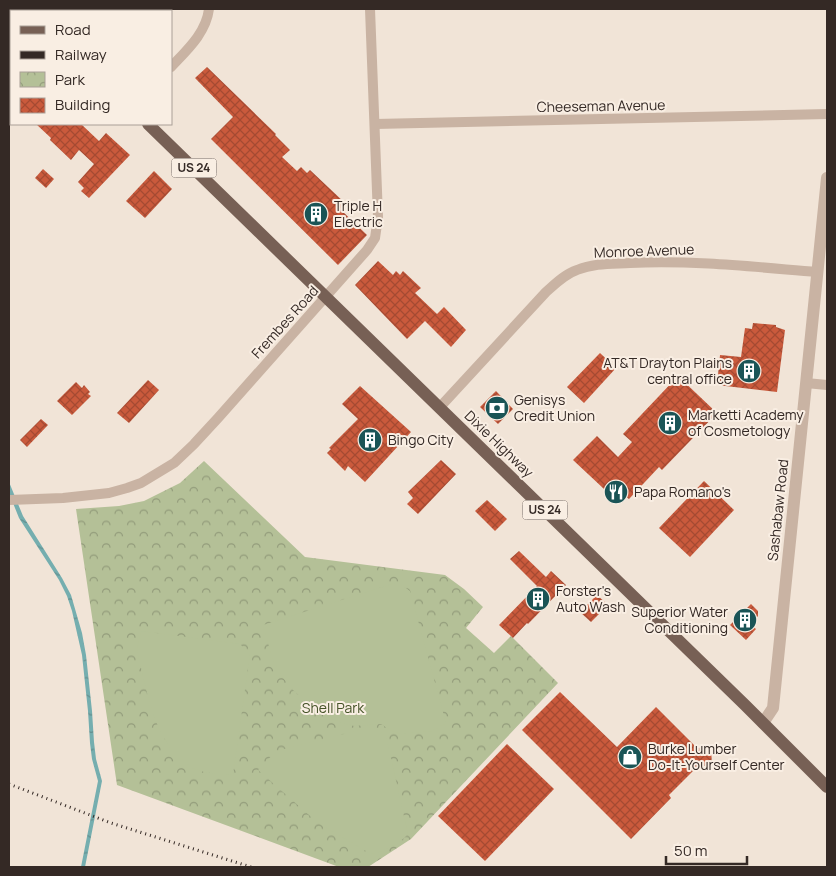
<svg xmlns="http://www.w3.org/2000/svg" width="836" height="876" font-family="Manrope,sans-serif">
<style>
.park{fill:url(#park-crowns)}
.pitch{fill:#b4c097}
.water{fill:url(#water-ripples)}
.building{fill:url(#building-cross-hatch)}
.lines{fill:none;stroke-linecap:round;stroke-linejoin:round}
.minor{stroke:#c9b3a3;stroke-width:10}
.tertiary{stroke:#c9b3a3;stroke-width:12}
.primary{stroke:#776055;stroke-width:12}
.rail{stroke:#342925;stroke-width:3;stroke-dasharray:1 4;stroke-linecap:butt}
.labels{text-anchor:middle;stroke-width:4;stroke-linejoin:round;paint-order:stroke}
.shield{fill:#f9eee3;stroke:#6f645e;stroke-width:1}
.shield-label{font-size:12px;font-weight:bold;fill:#342925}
.street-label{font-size:14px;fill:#342925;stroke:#f9eee3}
.poi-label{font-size:14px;fill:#342925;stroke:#f9eee3;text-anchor:start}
.park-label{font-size:14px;fill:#455328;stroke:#f9eee3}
</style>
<defs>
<pattern id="park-crowns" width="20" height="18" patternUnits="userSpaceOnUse" patternTransform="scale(1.25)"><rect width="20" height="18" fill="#b4c097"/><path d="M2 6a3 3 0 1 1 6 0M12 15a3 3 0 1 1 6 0" fill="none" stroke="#939c7b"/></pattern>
<pattern id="water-ripples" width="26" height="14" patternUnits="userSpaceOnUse" patternTransform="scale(1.25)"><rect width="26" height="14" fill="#75aeaf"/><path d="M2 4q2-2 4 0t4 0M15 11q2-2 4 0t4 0" fill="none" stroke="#618e8e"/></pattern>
<pattern id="building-cross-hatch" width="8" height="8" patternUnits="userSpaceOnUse" patternTransform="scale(1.25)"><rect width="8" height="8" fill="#ca5a3c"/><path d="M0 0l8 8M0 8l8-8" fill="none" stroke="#a54a32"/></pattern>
</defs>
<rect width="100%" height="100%" fill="#f1e4d7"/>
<polygon class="park" points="204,461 305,557 445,575 464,589 483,607 466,628 494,653 511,636 558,683 411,839 368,867 339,867 117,785 76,509 119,506 144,501 180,483"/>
<g class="pitch">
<polygon points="398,582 410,591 446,723 432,731 400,734 390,730 381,724 354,726 343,723 329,718 306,702 293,690 284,679 273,661 263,625"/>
<path d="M141,631L240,644L250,654L233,775C220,774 207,774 195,769C192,768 189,765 186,763C153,739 148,693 138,656L137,647Z"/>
<path d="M372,727L386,736L408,834C398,845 385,851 371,854L318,823L258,770L276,751Z"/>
</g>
<polygon class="water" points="9,482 23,516 62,578 71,595 82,633 86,655 92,711 94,742 96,759 102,781 85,867 81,867 98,781 92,759 90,743 88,711 82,655 72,611 67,596 59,580 19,518 9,493"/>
<g class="building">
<polygon points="207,67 276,134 275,135 290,150 282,157 297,171 301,167 307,173 310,170 346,204 340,209 367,235 338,265 211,139 233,117 195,78"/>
<polygon points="36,124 81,124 99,141 106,133 130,155 89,198 81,191 84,188 78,182 94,164 79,150 71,160 50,140 51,138"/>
<polygon points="43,169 54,179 46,188 35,178"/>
<polygon points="154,171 172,189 145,218 126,201"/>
<polygon points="378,261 393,275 396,271 400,275 403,271 421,288 415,293 437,314 444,307 466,330 451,347 425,321 407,339 355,285"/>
<polygon points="753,323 776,325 776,327 785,330 777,392 717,385 720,355 741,357 745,328 752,329"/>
<polygon points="600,353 616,368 584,403 567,387"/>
<polygon points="678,376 717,413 662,470 659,467 629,499 625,496 619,503 573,460 597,436 618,457 632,442 623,434"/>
<polygon points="148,380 159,390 129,423 117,413"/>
<polygon points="76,382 82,388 84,385 90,392 88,394 91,396 72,415 57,401"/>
<polygon points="360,386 411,432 365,482 348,466 345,471 327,453 331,449 329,448 358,419 342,404"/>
<polygon points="496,391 513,409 498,424 480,407"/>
<polygon points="41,419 48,425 27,447 20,440"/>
<polygon points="441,460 456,474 418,514 407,504 413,498 408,492"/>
<polygon points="704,481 734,510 690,557 659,528"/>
<polygon points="487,500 507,519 495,531 475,511"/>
<polygon points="519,551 546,577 551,571 566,585 528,624 527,623 513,638 499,625 537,586 510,559"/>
<polygon points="597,595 608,605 591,622 580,612"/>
<polygon points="751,604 758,611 758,616 750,624 756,629 746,640 730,625"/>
<polygon points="560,692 617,747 656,707 697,748 711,747 712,766 698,766 669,795 671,798 631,839 522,730"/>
<polygon points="507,744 554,789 485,861 438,816"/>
</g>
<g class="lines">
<g class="minor">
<path d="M171,67C187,50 206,33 209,9"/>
<polyline points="375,124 827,114"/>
<polyline points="806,383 827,385"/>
<path d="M440,407L546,292C555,284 565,274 577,270C594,263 612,264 630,263C693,260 755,267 817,272"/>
<polyline points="9,500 63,498 109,493 127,488 141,483 174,463 194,444 218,418 367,250 375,238 378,217 370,9"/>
</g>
<polyline class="tertiary" points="763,723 773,708 827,178"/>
<g class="primary">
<polyline points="29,9 32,11"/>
<polyline points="148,124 745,705 827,787"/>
</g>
<polyline class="rail" points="9,784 111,823 251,867"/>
</g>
<defs>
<g id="building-disc" transform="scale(1.25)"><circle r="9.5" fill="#1a5456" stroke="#f9eee3"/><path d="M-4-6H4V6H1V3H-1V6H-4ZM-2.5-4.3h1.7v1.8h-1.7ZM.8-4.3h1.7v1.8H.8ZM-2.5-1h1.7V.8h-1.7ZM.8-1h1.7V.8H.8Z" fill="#fff"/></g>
<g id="bank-disc" transform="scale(1.25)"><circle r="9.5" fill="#1a5456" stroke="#f9eee3"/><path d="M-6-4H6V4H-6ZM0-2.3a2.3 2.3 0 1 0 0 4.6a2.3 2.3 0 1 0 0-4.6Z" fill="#fff"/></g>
<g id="restaurant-disc" transform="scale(1.25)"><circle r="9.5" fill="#1a5456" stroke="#f9eee3"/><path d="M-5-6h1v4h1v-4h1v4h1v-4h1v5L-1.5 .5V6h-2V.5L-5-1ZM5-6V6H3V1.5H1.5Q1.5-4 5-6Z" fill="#fff"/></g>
<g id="shop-disc" transform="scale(1.25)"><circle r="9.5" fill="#1a5456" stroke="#f9eee3"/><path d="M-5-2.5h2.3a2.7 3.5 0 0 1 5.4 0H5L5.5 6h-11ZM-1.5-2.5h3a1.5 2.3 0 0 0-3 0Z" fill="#fff"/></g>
</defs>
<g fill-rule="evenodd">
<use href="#building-disc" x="316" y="214"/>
<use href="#building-disc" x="749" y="371"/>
<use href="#bank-disc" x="497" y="408"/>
<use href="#building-disc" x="670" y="423"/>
<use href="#building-disc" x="370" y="440"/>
<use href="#restaurant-disc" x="616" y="492"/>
<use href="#building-disc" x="538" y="599"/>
<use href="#building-disc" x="745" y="620"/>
<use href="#shop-disc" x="630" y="757"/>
</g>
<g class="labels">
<g class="shield">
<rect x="171.5" y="158.5" width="45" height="19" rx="4"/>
<rect x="522.5" y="500.5" width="45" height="19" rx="4"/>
</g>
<g class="shield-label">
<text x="194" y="172">US 24</text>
<text x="545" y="514">US 24</text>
</g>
<g class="street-label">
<text transform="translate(601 106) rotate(-1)" y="5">Cheeseman Avenue</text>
<text transform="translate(644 251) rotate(-2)" y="5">Monroe Avenue</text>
<text transform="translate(285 322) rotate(-48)" y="5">Frembes Road</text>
<text transform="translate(499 444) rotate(44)" y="5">Dixie Highway</text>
<text transform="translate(778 510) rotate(-84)" y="5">Sashabaw Road</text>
</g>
<g class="poi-label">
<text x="334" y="211">Triple H<tspan x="334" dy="16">Electric</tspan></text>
<text x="732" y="368" text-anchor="end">AT&amp;T Drayton Plains<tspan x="732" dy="16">central office</tspan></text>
<text x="514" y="405">Genisys<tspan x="514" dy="16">Credit Union</tspan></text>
<text x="688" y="420">Marketti Academy<tspan x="688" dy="16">of Cosmetology</tspan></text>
<text x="388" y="445">Bingo City</text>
<text x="634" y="497">Papa Romano's</text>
<text x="556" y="596">Forster's<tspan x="556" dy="16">Auto Wash</tspan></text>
<text x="728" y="617" text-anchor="end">Superior Water<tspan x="728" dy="16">Conditioning</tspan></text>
<text x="648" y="754">Burke Lumber<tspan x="648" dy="16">Do-It-Yourself Center</tspan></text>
</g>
<g class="park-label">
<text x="333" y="713">Shell Park</text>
</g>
</g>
<rect width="836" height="876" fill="none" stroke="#342925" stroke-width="20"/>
<rect x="10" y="10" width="162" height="115" fill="#f9eee3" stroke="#aa9f97"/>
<rect x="20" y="26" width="25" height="8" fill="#776055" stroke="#aa9f97"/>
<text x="55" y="35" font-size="15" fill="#342925">Road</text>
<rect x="20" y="51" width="25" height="8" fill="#342925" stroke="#aa9f97"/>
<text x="55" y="60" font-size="15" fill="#342925">Railway</text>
<rect x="20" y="72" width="25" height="15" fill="url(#park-crowns)" stroke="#aa9f97"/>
<text x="55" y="85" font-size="15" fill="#342925">Park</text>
<rect x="20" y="98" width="25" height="15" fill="url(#building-cross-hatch)" stroke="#aa9f97"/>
<text x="55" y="110" font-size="15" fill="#342925">Building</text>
<path d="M666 856v8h81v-8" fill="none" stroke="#342925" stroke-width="2.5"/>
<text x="674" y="856" font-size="15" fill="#342925" stroke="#f9eee3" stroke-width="4" paint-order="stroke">50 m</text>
</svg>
